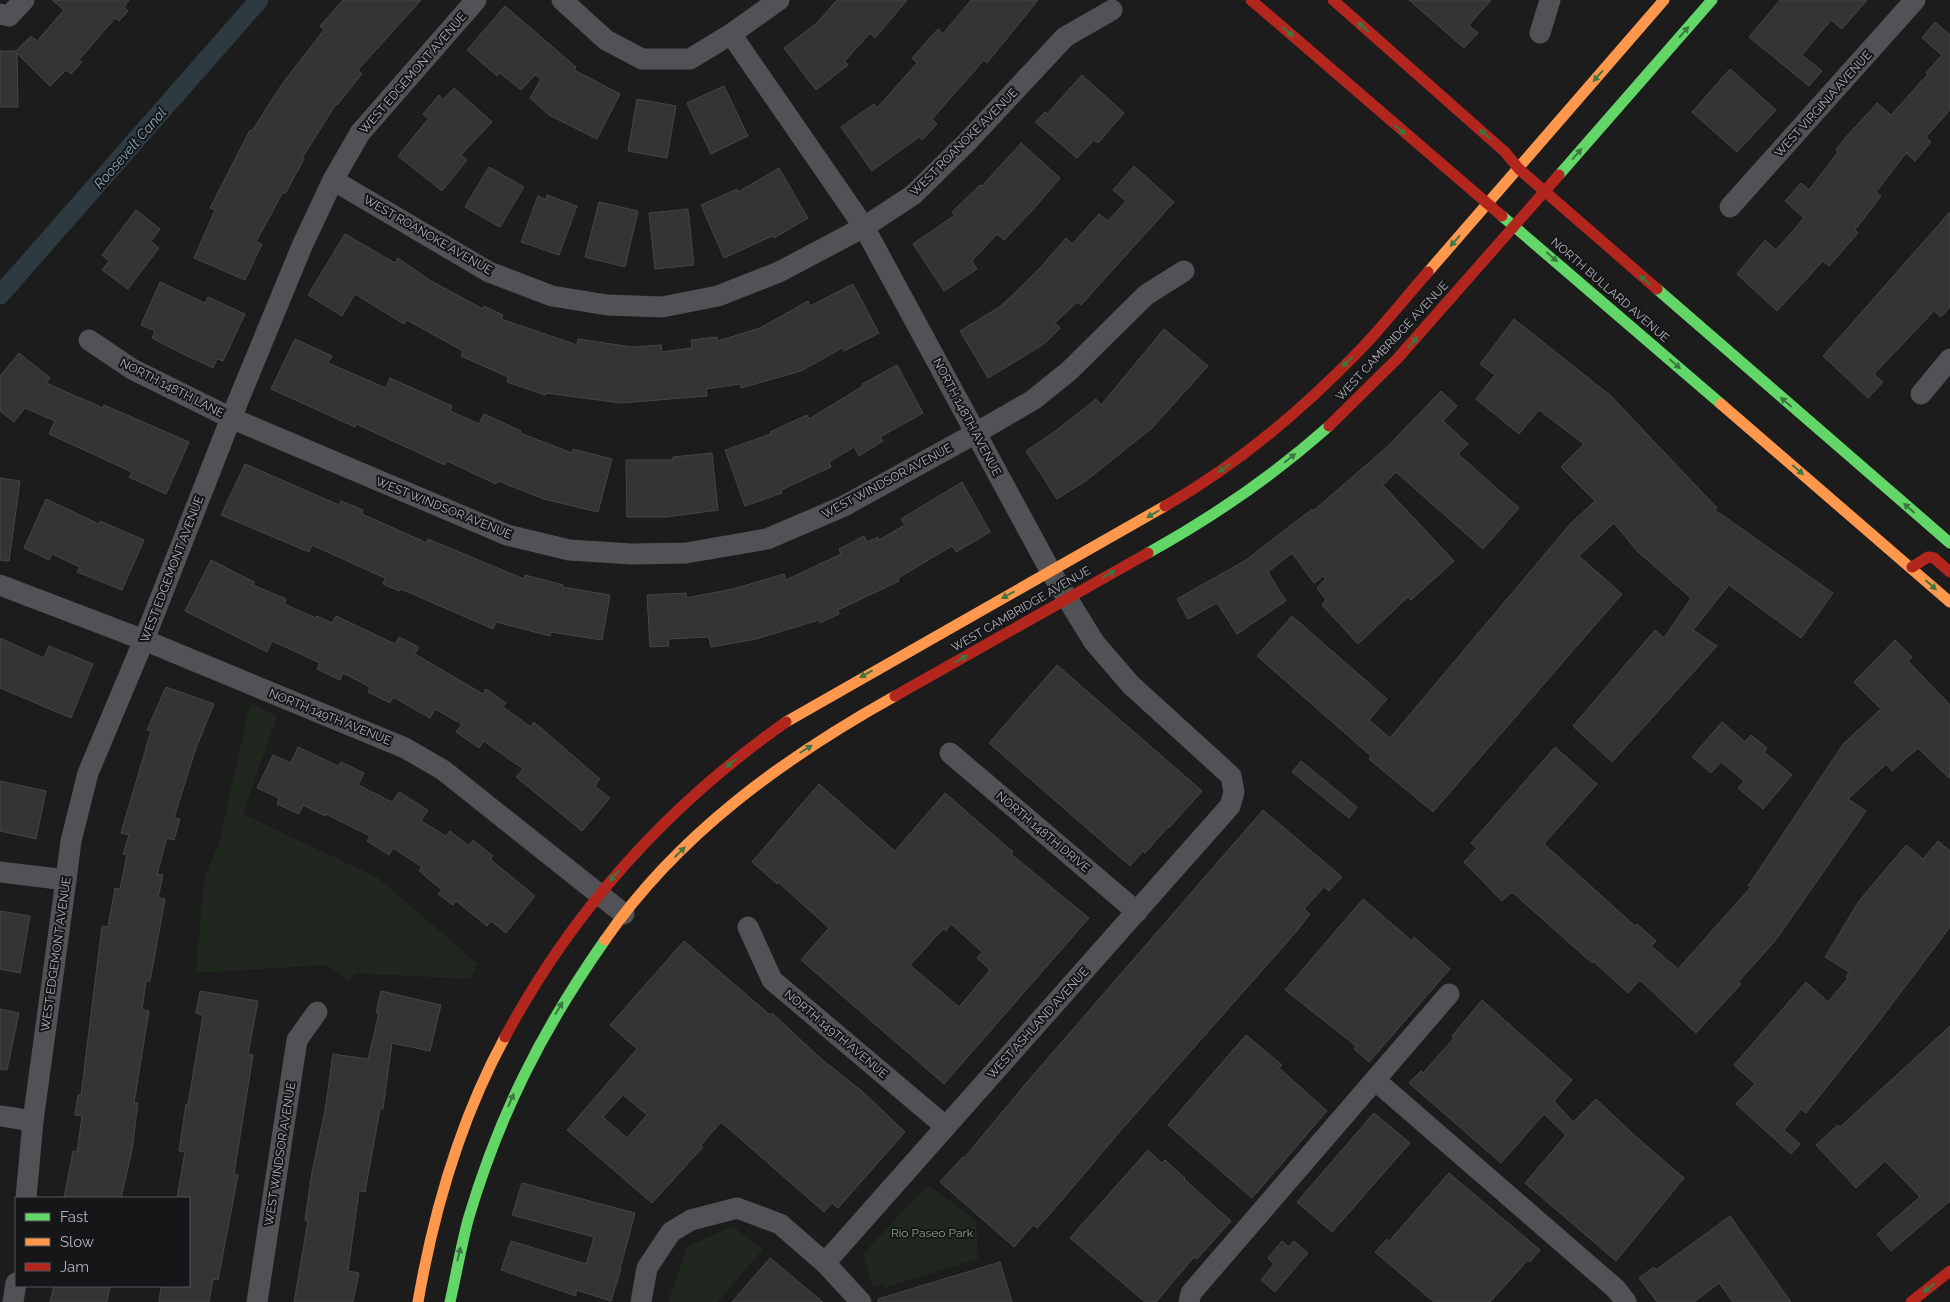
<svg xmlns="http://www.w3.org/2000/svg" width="1950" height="1302" font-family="Raleway,sans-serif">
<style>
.green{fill:#1f271f}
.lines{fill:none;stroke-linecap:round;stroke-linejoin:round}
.canal{stroke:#2d3a3f;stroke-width:19}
.building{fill:#343434;stroke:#444648;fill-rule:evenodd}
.street{stroke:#505255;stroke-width:21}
.fast{stroke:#63d668;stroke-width:11}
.slow{stroke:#ff974d;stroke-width:11}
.jam{stroke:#b3261e;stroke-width:11}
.oneway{fill:#3c7640}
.labels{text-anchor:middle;stroke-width:4;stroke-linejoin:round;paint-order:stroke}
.street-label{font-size:12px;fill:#adb4bd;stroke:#161618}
.park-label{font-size:12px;fill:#86a983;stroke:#161618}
.water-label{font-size:14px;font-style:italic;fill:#82a9ba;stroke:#161618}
</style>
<rect width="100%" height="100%" fill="#1c1c1c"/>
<g class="green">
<polygon points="250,703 277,716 243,814 378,878 478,964 470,979 355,973 349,981 326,965 196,973 204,879 220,839"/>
<polygon points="928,1185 976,1220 978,1259 884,1288 882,1284 873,1287 863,1254"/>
<polygon points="732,1226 763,1249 718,1302 668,1302 687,1247"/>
</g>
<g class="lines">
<polyline class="canal" points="0,295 259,0"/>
</g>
<g class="building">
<polygon points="52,0 129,0 124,7 128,11 119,21 115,18 79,60 82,62 71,74 66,70 50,86 17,53 18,107 0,107 0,51 16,51 31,36 37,41 64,10"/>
<polygon points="343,0 421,0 358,70 362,74 337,105 336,104 302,158 304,159 285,194 283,192 256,242 262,244 245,280 194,258 215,210 210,208 250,130 252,131 282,84 324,30 320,26"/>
<polygon points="837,0 907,0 875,38 870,33 845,61 848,65 816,90 784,48 817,23"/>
<polygon points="971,0 1038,0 987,63 984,60 932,119 937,124 922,140 919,137 872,171 841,127 874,104 877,108 917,63 912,58 938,29 943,34"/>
<polygon points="1409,0 1491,0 1469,25 1478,33 1464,48"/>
<polygon points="1780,0 1867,0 1842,29 1831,20 1802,55 1822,71 1809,86 1749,37"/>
<polygon points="505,6 576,67 574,70 620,94 597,139 549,115 530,98 541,79 535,75 521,90 500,73 497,76 467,50"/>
<polygon points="1935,22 1950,35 1950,110 1926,137 1931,142 1915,161 1906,153 1876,192 1881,196 1855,230 1858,233 1829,266 1823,261 1777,311 1737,274 1765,240 1776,250 1804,218 1785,201 1801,183 1809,190 1838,152 1836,150 1847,136 1877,103 1891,115 1928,74 1926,73 1942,55 1922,38"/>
<polygon points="1730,69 1776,110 1737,152 1692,112"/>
<polygon points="1082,75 1124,113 1098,143 1094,140 1077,158 1035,122 1045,112 1047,114"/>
<polygon points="724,86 748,136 711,154 687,103"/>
<polygon points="454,88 492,122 461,155 467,160 442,191 398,156 428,119 423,114 439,95 443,100"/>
<polygon points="637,99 676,106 667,158 628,151"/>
<polygon points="1021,143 1060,178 1031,212 1004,240 997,234 972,261 977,269 944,291 913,244 955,215 952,212 980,185 982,186"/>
<polygon points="1134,166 1174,202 1081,305 1077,302 1055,323 1060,328 1044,344 988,378 960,331 1001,306 1040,268 1066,238 1072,244 1099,214 1108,221 1126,201 1113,190"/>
<polygon points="489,167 524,187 500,227 465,207"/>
<polygon points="779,168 808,218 774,238 772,236 724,258 701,205 737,189 738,192"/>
<polygon points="547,195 577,206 559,255 521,242 538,196 546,200"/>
<polygon points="599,202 638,211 625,267 585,257"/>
<polygon points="688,209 694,265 655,269 649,213"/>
<polygon points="136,210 160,229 151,241 159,248 128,289 102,270 109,261 102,255"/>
<polygon points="1950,212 1950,307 1941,317 1934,311 1874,374 1883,382 1868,398 1823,356"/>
<polygon points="345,234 395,263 398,258 431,281 483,309 484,306 503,315 501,319 577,345 578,339 632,347 661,345 662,352 692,348 691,340 717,337 718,341 760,328 808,301 810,306 853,284 879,333 844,351 842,348 801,371 741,388 740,384 706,389 707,396 621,403 546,393 545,395 507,382 508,377 461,356 463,351 407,320 404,324 355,294 342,316 308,295"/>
<polygon points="160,282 205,303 208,297 245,314 223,361 217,359 213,368 183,354 152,338 155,331 141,325"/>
<polygon points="1514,319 1611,396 1717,508 1715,510 1833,593 1801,638 1729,585 1693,630 1717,646 1612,762 1573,726 1655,630 1664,638 1691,598 1637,551 1614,523 1579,556 1622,594 1433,812 1369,759 1371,756 1257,656 1292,616 1387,699 1369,720 1390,738 1571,523 1595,501 1561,467 1584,444 1539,410 1519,434 1476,399 1495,375 1480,364"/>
<polygon points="1164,329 1208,366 1152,428 1087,480 1057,499 1026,451 1057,430 1096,399 1101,405"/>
<polygon points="295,339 332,356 328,363 386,388 390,378 452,406 450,411 479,424 484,414 521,431 520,433 572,453 573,449 612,459 598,512 544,499 498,481 496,484 447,461 445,465 356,424 355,427 271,389"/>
<polygon points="19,353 50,378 46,383 103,408 104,405 189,442 166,494 129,477 132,472 49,434 55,421 25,408 14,422 0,411 0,376"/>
<polygon points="897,365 923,413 880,437 883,441 859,456 854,447 829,462 831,467 781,490 782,493 745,506 725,450 771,434 770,432 807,415 809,419 863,386 862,384"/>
<polygon points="1441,391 1457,406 1443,421 1468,444 1458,454 1519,508 1483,549 1396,472 1383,485 1454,561 1411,600 1408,597 1358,644 1322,605 1326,600 1317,588 1326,578 1324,576 1314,583 1292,553 1268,572 1286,601 1237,634 1217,603 1188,619 1177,599 1246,560 1312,509 1313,511 1387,447"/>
<polygon points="712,453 718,510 666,517 627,517 626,460 673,460 673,457"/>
<polygon points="245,464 339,505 341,501 363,510 362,514 427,543 428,539 524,579 525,575 563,585 562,587 610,595 602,640 551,632 550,636 496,622 493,629 401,589 399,591 383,584 385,578 312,545 309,552 221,515"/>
<polygon points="0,478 20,481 9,561 0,560"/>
<polygon points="962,482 990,532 956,552 952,546 898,578 899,581 838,610 839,614 820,623 819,620 756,639 711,647 709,637 668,639 669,646 650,647 647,595 686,593 686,598 733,589 784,574 786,580 841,554 839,549 864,536 867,542 878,537 879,540 905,525 901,519"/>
<polygon points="46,499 99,524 100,521 144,540 122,590 77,572 80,567 52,554 49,560 24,548"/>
<polygon points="211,560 254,582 253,585 286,599 284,604 316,618 317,616 332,623 336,616 395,644 399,637 419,647 415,654 483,694 486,689 506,703 503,707 531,727 534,722 600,779 595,786 610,798 582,831 516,777 523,769 484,741 479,748 456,732 462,724 435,709 430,718 393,697 390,703 368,692 370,687 343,673 340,680 317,669 320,663 272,641 267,652 185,611"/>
<polygon points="0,638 44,658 49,646 93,664 71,718 0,688"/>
<polygon points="1895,640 1912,657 1908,661 1950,705 1950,779 1918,748 1892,771 1886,764 1848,799 1866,811 1775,941 1738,982 1741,984 1696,1033 1640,980 1628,993 1593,961 1592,963 1512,892 1502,901 1464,862 1477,848 1471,843 1555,747 1597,784 1544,844 1635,926 1637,924 1656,941 1651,946 1678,969 1751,887 1748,886 1844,743 1881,709 1854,682"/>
<polygon points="1057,665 1202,791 1169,828 1168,827 1145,853 1143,851 1130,866 989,743"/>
<polygon points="166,687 214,704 196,748 174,818 180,819 174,840 167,838 157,874 163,875 158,898 165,899 150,981 146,981 142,1010 149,1011 134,1103 138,1103 132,1150 121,1198 64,1198 73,1151 77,1152 82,1116 75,1115 78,1095 81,1095 102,926 108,927 115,888 120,889 127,855 123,854 129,835 121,833 151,731 147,730"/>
<polygon points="1722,722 1745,742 1751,735 1767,748 1764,752 1792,775 1763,809 1738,788 1744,781 1721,762 1711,773 1692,757"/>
<polygon points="298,747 338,766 341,762 364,773 358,785 392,802 399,792 428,810 421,821 446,836 450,831 469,846 473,840 493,856 490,859 535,896 506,933 491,921 487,926 456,901 453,905 438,894 442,890 419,871 422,867 393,848 389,855 367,841 370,836 326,814 325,816 303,805 299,814 277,804 279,798 257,788 273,755 291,763"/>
<polygon points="1301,761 1357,807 1349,818 1292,772"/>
<polygon points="0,781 46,791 36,839 0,831"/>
<path d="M819,784L895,851L945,793L1013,852L1011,854L1089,918L944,1084L801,960L829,928L778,882L777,884L752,862ZM951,924L982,952L977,958L990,970L959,1007L910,965L944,928L946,931Z"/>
<polygon points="1263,810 1342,877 1329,891 1324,887 1304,909 1310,914 1296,932 1122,1129 1051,1213 1037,1228 1033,1225 1014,1247 940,1182 963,1157 964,1158 1028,1081"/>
<polygon points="1938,841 1950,851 1950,927 1880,1020 1806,1113 1801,1109 1784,1130 1800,1144 1791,1154 1736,1104 1755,1084 1734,1065 1806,982 1828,1002 1848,978 1846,977 1849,972 1825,957 1859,901 1906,845 1923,859"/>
<polygon points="1363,899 1412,941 1414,937 1450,969 1369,1062 1354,1049 1356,1046 1285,990"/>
<polygon points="0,911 30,916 20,973 0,969"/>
<path d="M684,941L770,1015L772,1013L787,1027L819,1057L863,1092L905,1132L838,1208L832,1203L824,1212L721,1122L701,1145L703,1147L652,1203L567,1130L637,1049L610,1025ZM623,1095L647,1115L627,1138L603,1117Z"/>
<polygon points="200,991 258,1001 248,1054 253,1055 234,1174 238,1175 218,1280 213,1279 209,1302 159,1302 161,1286 189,1286 189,1198 177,1198 185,1152 179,1151 186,1104 188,1104 203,1015 196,1013"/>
<polygon points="381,991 441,1005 430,1051 392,1043 383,1109 380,1109 365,1192 359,1191 348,1271 359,1273 353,1302 294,1302 308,1221 305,1220 312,1172 325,1111 333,1054 368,1059 379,1013 376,1013"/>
<polygon points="1482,1000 1572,1080 1554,1101 1573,1122 1596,1099 1633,1134 1684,1178 1616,1261 1525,1183 1566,1135 1544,1114 1501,1163 1409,1083 1421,1071 1423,1073 1454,1038 1452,1036"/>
<polygon points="0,1009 19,1013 7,1070 0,1069"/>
<polygon points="1950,1026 1950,1201 1891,1251 1877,1234 1920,1197 1885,1161 1856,1188 1816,1145 1838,1125 1840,1127"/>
<polygon points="1246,1035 1282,1065 1279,1068 1327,1111 1252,1198 1168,1125"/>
<polygon points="1374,1113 1410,1143 1332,1232 1297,1202"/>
<polygon points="1148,1150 1162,1163 1165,1160 1185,1178 1184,1179 1231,1221 1197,1259 1194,1257 1156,1302 1145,1302 1070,1238"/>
<polygon points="1449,1173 1540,1250 1530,1262 1528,1260 1490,1302 1434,1302 1375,1252 1387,1239 1389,1241"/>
<polygon points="522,1183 635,1213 620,1269 621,1269 611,1301 576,1290 576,1296 501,1270 511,1241 586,1264 594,1237 512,1215"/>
<polygon points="1730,1216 1791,1302 1733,1302 1719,1283 1694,1302 1657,1302 1639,1278 1654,1267 1656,1270"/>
<polygon points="1282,1241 1289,1247 1294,1241 1308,1253 1275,1292 1261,1280 1274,1264 1268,1258"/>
<polygon points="770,1258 823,1302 732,1302"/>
<polygon points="1000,1262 1012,1302 878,1302 878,1299"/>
<polygon points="54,1286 110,1286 107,1302 50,1302"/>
</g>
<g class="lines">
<g class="street">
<polyline points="562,0 606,40 642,59 690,59 731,34 779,0"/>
<polyline points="0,14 9,16 24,0"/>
<polyline points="1540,33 1550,0"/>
<polyline points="731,34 864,227 1051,572 1094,642 1131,685 1231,776 1234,792 1230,806 825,1263"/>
<polyline points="333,180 489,272 552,296 607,305 662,307 718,296 779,272 864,227 913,195 968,141 1065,37 1112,10"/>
<polyline points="1730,207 1915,0"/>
<polyline points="89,340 132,369 231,418 507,535 569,550 632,554 686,553 767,539 844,506 976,433 1033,400 1069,371 1146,295 1184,271"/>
<polyline points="1921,394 1950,359"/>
<polyline points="0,585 144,640 405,748 443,770 624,914"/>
<polyline points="950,753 1137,912"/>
<polyline points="0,872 66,880"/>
<polyline points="748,927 772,980 945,1126"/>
<polyline points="1375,1080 1616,1289 1626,1302"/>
<polyline points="0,1116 33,1121"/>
<polyline points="26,1198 33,1121 66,880 71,841 88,773 144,640 231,418 302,246 333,180 360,133 476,0"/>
<polyline points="13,1302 16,1283"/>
<polyline points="257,1302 297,1040 317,1012"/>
<polyline points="641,1302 647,1268 671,1232 691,1220 737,1208 780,1224 825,1263 861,1302"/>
<polyline points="1189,1302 1191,1293 1449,994"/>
</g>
<g class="fast">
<polyline points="1559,175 1712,0"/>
<polyline points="1502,216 1721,404"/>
<polyline points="1657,289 1950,543"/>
<path d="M1148,553C1213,517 1273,476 1329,426"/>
<path d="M450,1302C456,1275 461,1247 468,1220C499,1115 542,1030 605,940"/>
</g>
<g class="slow">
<polyline points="1428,272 1664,0"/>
<polyline points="1721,404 1950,602"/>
<polyline points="786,722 1165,506"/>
<path d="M605,940C678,834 784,758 895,696"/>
<path d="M418,1302C434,1209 460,1120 505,1037"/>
</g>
<g class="jam">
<polyline points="1251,0 1502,216"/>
<polyline points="1333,0 1505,152 1519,169 1657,289"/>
<polyline points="1329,426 1398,358 1559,175"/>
<path d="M1165,506C1237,465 1303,409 1360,350C1384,325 1405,298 1428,272"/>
<polyline points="1912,567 1928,557 1934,558 1950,572"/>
<polyline points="895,696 1148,553"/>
<path d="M505,1037C573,910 668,805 786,722"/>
<polyline points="1911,1302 1950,1271"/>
</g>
</g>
<defs><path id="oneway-solid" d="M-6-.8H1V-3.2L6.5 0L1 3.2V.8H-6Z" transform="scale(1.25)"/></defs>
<g class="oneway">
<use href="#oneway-solid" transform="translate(1363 27) rotate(-139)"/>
<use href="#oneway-solid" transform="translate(1288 32) rotate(41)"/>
<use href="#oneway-solid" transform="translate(1684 32) rotate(-49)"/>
<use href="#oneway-solid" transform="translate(1598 76) rotate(131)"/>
<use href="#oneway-solid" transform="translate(1400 130) rotate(41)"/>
<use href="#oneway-solid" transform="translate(1485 134) rotate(-139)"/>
<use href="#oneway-solid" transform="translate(1577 154) rotate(-49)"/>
<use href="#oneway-solid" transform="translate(1455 241) rotate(131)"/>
<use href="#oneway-solid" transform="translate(1552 257) rotate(41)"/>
<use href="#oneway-solid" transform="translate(1645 280) rotate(-139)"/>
<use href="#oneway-solid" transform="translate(1413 342) rotate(-48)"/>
<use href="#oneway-solid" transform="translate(1347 362) rotate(135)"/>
<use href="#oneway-solid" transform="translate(1675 364) rotate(41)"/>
<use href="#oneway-solid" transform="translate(1786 402) rotate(-139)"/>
<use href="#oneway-solid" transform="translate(1290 458) rotate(-39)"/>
<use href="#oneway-solid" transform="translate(1224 468) rotate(144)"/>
<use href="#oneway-solid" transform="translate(1798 470) rotate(41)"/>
<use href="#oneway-solid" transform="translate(1909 508) rotate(-139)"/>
<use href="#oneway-solid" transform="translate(1153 514) rotate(150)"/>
<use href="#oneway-solid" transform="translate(1109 574) rotate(-29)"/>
<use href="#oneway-solid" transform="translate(1931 585) rotate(42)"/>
<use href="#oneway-solid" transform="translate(1008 595) rotate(151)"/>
<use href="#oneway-solid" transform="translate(961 659) rotate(-30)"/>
<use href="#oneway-solid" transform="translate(866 674) rotate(151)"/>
<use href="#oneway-solid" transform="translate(806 749) rotate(-32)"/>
<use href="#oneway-solid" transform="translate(731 763) rotate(140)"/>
<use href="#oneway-solid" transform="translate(680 852) rotate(-44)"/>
<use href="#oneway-solid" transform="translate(614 876) rotate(130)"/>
<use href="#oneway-solid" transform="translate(559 1008) rotate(-59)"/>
<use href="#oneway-solid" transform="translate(511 1100) rotate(-67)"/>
<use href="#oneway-solid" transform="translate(459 1254) rotate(-77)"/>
<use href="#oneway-solid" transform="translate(1929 1288) rotate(142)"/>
</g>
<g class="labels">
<g class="street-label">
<text transform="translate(413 73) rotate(-49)" y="4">WEST EDGEMONT AVENUE</text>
<text transform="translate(1823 104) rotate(-48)" y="4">WEST VIRGINIA AVENUE</text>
<text transform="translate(964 142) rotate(-45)" y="4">WEST ROANOKE AVENUE</text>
<text transform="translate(428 235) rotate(30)" y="4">WEST ROANOKE AVENUE</text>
<text transform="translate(1610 290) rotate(41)" y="4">NORTH BULLARD AVENUE</text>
<text transform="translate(1392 341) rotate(-47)" y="4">WEST CAMBRIDGE AVENUE</text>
<text transform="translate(172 388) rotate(27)" y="4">NORTH 148TH LANE</text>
<text transform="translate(967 417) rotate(62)" y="4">NORTH 148TH AVENUE</text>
<text transform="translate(887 481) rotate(-28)" y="4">WEST WINDSOR AVENUE</text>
<text transform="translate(444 508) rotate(22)" y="4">WEST WINDSOR AVENUE</text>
<text transform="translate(172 569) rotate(-69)" y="4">WEST EDGEMONT AVENUE</text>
<text transform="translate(1021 609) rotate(-30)" y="4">WEST CAMBRIDGE AVENUE</text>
<text transform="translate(330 717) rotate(22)" y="4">NORTH 149TH AVENUE</text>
<text transform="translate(1043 832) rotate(40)" y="4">NORTH 148TH DRIVE</text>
<text transform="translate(56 954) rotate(-82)" y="4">WEST EDGEMONT AVENUE</text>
<text transform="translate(1038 1023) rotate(-48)" y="4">WEST ASHLAND AVENUE</text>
<text transform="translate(836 1034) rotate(40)" y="4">NORTH 149TH AVENUE</text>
<text transform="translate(280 1154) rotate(-81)" y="4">WEST WINDSOR AVENUE</text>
</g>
<g class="park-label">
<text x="932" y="1237">Rio Paseo Park</text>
</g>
<g class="water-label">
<text transform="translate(130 148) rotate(-49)" y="5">Roosevelt Canal</text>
</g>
</g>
<rect x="15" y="1197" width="175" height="90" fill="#161618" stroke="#52555a"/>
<rect x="25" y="1213" width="25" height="8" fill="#63d668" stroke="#52555a"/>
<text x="60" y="1222" font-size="15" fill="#adb4bd">Fast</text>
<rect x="25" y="1238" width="25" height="8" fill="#ff974d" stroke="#52555a"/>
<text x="60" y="1247" font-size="15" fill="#adb4bd">Slow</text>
<rect x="25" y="1263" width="25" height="8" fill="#b3261e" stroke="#52555a"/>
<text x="60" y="1272" font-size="15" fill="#adb4bd">Jam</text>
</svg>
